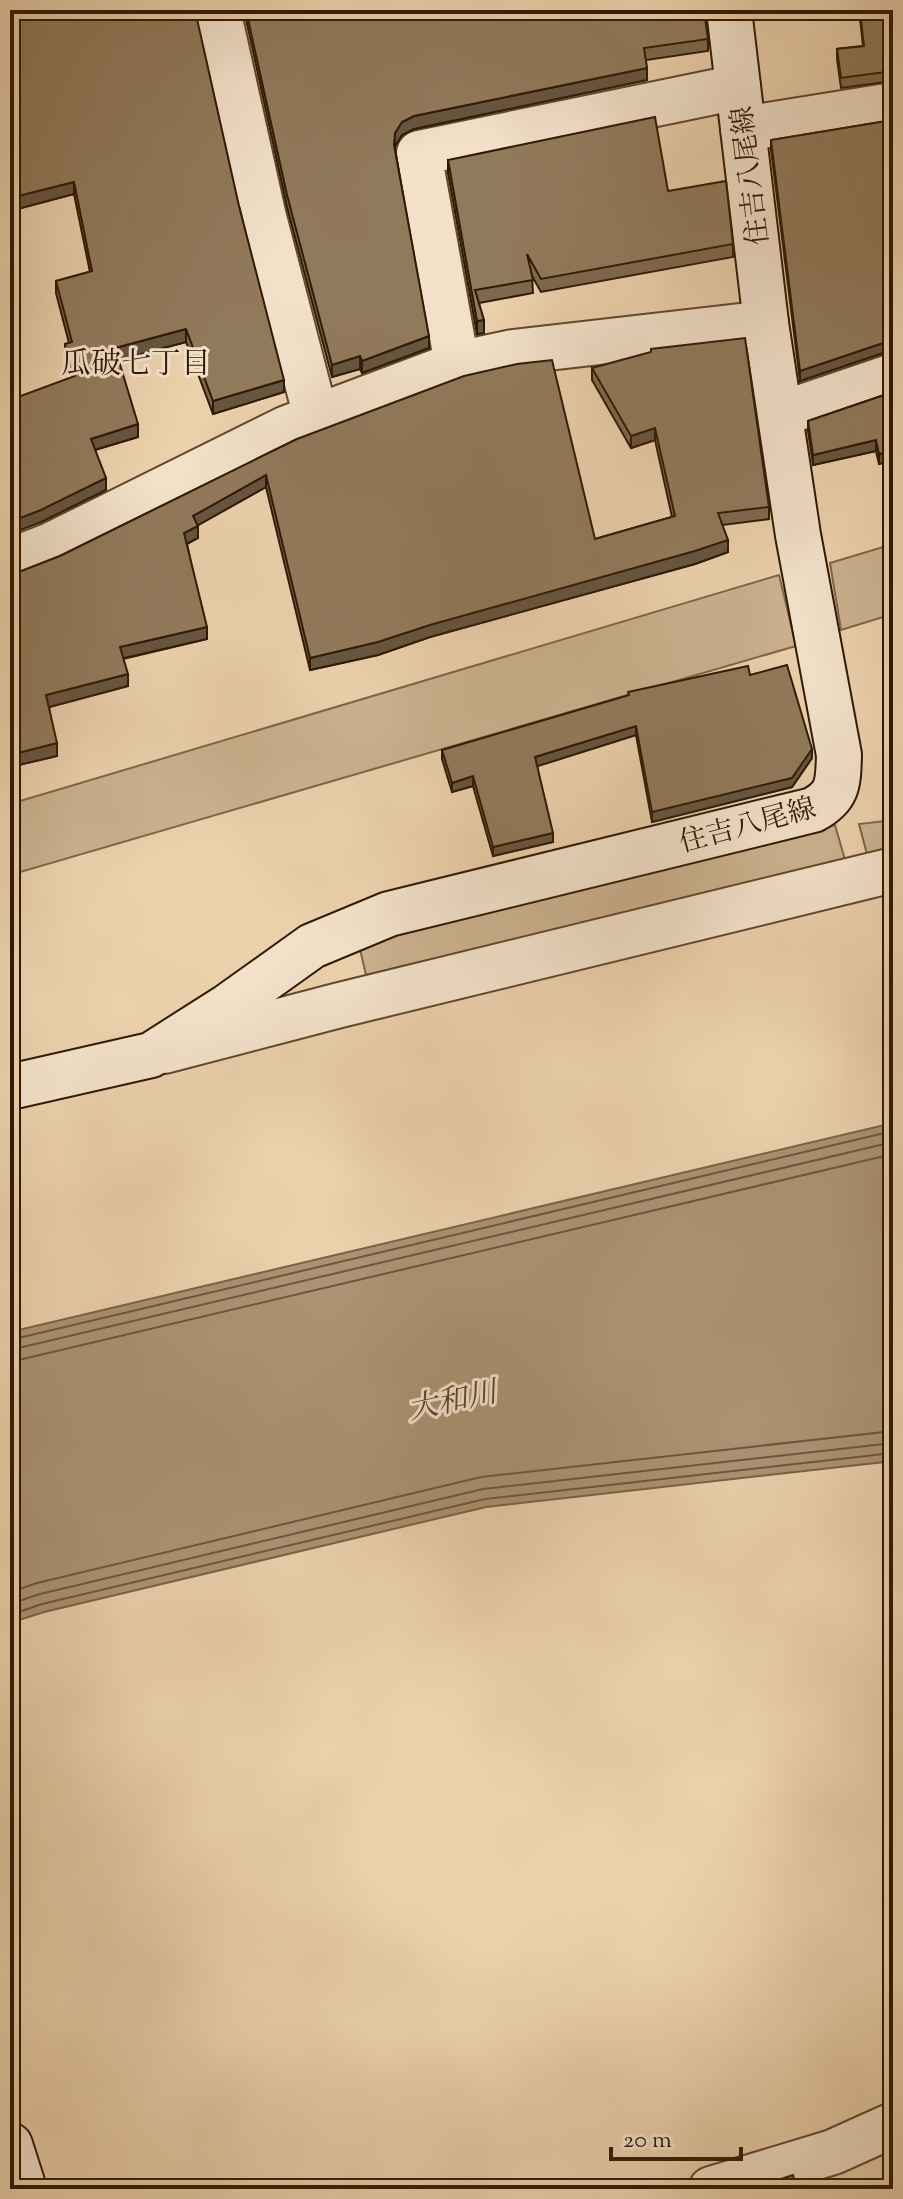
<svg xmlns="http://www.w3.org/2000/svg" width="903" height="2199" font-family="'Sorts Mill Goudy','Noto Serif JP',serif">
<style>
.green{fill:#cbb18f;stroke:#7e664a;stroke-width:2}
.water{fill:#ab9273;stroke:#7a6247;stroke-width:2}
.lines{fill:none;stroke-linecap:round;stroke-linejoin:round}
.shore{stroke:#6e563c;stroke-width:2}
.minor-casing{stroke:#5f482e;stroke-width:48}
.secondary-casing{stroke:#301a04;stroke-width:48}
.minor{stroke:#f2e0c9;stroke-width:44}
.secondary{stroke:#f2e0c9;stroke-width:44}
.wall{fill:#7d684e;stroke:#301a04;stroke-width:2}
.shaded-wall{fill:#665540;stroke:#301a04;stroke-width:2}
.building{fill:#91795b;stroke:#301a04;stroke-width:2}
.labels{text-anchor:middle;stroke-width:6;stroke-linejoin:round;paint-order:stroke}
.street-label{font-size:28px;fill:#301a04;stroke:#f2e0c9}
.neighbourhood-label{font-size:30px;fill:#301a04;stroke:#f2e0c9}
.water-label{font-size:30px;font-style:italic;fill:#5b442b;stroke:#f2e0c9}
</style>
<rect width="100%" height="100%" fill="#ebd0ac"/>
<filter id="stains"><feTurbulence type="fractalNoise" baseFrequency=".0025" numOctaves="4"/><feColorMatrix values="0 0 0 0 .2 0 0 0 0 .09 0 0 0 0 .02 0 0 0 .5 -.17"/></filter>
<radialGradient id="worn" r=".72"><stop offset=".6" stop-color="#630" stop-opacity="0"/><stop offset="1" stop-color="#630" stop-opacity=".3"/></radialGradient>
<g class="green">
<polygon points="893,544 893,614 841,630 830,563"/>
<polygon points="779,575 796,646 10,875 10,804"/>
<polygon points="893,820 893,852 868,858 859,824"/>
<polygon points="835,825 845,860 366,975 359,945"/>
</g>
<polygon class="water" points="893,1123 893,1461 486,1507 44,1612 10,1623 10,1332"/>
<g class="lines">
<g class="shore">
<polyline points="10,1340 893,1131"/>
<polyline points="10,1350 893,1142"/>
<polyline points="10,1362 893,1154"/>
<polyline points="10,1592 37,1583 481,1477 893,1431"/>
<polyline points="10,1604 40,1594 483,1489 893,1443"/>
<polyline points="10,1615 42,1604 485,1499 893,1453"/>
</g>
<g class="minor-casing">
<g id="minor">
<polyline points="218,10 263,213 316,417"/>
<polyline points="743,129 893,105"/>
<polyline points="457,364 419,153 738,87"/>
<polyline points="781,414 893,376"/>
<polyline points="10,561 51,545 287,428 457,364 513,352 766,323"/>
<polyline points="164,1051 340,1005 893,870"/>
<polyline points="711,2189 833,2152 893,2125"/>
</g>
</g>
<g class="secondary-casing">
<g id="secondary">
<path d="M10,1087L151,1055L228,1006L312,946L389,914L813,810C839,796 838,783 839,755L798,535L766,323L729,10"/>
<polyline points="10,2145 24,2189"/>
</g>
</g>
<use href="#minor" class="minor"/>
<use href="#secondary" class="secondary"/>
</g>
<g class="wall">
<polygon points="10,10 239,206 284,392 213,414 186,342 118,360 138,437 95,450 106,490 41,522 72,377 65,356 65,344 69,343 56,293 56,281 90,272 74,194 10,211"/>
<polygon points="244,10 704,10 708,39 708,51 646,60 647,80 414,129 402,135 395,146 395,149 429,348 362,373 360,369 332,377 287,207"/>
<polygon points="859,10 893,10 893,81 841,88 837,59 837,49 863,46"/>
<polygon points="893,120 893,352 886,352 800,381 771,150 771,140"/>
<polygon points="448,160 668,191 733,244 733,257 541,292 532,276 533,293 479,303 484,333 477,334 448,173"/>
<polygon points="592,368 769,507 769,519 722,525 728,552 695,564 430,637 378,655 310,670 266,487 198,525 198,538 187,544 207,639 123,659 128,686 49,707 57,756 10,767 10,572 19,572 60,556 297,439 595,539 672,517 655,440 631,448 592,380"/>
<polygon points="893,392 879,464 876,451 813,465 808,431 808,421"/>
<polygon points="893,621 893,733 886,689 886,678 893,676 886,634 886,622"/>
<polygon points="750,675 812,758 792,787 652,822 636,735 537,766 553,842 493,856 473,786 452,792 442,759 442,750"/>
</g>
<g class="shaded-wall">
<polygon points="647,68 647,80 414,129 402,135 395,146 394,157 395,133 402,122 414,116"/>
<polygon points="74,182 74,194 10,211 10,198"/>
<polygon points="484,320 484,333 477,334 477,321"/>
<polygon points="186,329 186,342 115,361 115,348"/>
<polygon points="429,336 429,348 362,373 362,361"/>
<polygon points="886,342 886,352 800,381 800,371"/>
<polygon points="360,356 360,369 332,377 332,365"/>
<polygon points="284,380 284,392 213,414 213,401"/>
<polygon points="138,424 138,437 91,451 91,439"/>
<polygon points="655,428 655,440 631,448 631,436"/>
<polygon points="876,440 876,451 813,465 813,455"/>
<polygon points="893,451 893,461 879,464 879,454"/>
<polygon points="266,475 266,487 193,528 193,516"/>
<polygon points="106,478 106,490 41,522 10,534 10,522"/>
<polygon points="198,526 198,538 184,545 184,533"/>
<polygon points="728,540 728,552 695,564 430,637 378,655 310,670 310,658"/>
<polygon points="207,627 207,639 120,659 120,647"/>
<polygon points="128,674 128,686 46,708 46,695"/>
<polygon points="636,726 636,735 535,767 535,757"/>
<polygon points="57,743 57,756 10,767 10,755"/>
<polygon points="812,749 812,758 792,787 652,822 652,812"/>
<polygon points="473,776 473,786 452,792 452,783"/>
<polygon points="553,833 553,842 493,856 493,847"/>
</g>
<g class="building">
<polygon points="10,10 195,10 239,206 284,380 213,401 186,329 115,348 138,424 91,439 106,478 41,510 10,522 10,400 75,376 65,344 72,342 56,281 92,271 74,182 10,198"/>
<polygon points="246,10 704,10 708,39 644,48 647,68 414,116 402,122 395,133 394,145 429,336 362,361 360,356 332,365 287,195"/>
<polygon points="860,10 893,10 893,71 841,78 837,49 864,46"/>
<polygon points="655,117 668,191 726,181 733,244 541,279 527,254 533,280 475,290 484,320 477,321 448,160"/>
<polygon points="893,120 893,342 886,342 800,371 771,140"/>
<polygon points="745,338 769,507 718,513 728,540 695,551 430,625 378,642 310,658 266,475 193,516 198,526 184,533 207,627 120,647 128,674 46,695 57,743 10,755 10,572 19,572 60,556 297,439 464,376 517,364 552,360 595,539 675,516 655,428 631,436 592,368 651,352 651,349"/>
<polygon points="893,392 893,451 879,454 876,440 813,455 808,421"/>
<polygon points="893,621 893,665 886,622"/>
<polygon points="787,665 812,749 792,778 652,812 636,726 535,757 553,833 493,847 473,776 452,783 442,750 629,695 628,692 748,666 750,675"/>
<polygon points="893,676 893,721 886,678"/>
<polygon points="793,2175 797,2189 750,2189"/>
<polygon points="893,2177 893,2189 860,2189"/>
</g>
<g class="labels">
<g class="street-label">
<text transform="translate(749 176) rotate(-97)" y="10">住吉八尾線</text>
<text transform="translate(747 824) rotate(-15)" y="10">住吉八尾線</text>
</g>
<g class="neighbourhood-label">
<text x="136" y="373">瓜破七丁目</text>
</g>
<g class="water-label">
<text transform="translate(452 1400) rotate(-12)" y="10">大和川</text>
</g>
</g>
<rect width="903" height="2199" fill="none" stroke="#ebd0ac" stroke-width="40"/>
<rect x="12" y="12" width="879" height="2175" fill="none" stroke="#301a04" stroke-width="4"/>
<rect x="20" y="20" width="863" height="2159" fill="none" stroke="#301a04" stroke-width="2"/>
<path d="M611 2147v12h130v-12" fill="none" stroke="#301a04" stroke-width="4"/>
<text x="623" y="2147" font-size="24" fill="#301a04" stroke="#f2e0c9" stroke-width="6" paint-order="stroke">20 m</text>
<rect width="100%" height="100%" filter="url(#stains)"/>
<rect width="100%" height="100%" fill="url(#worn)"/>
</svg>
